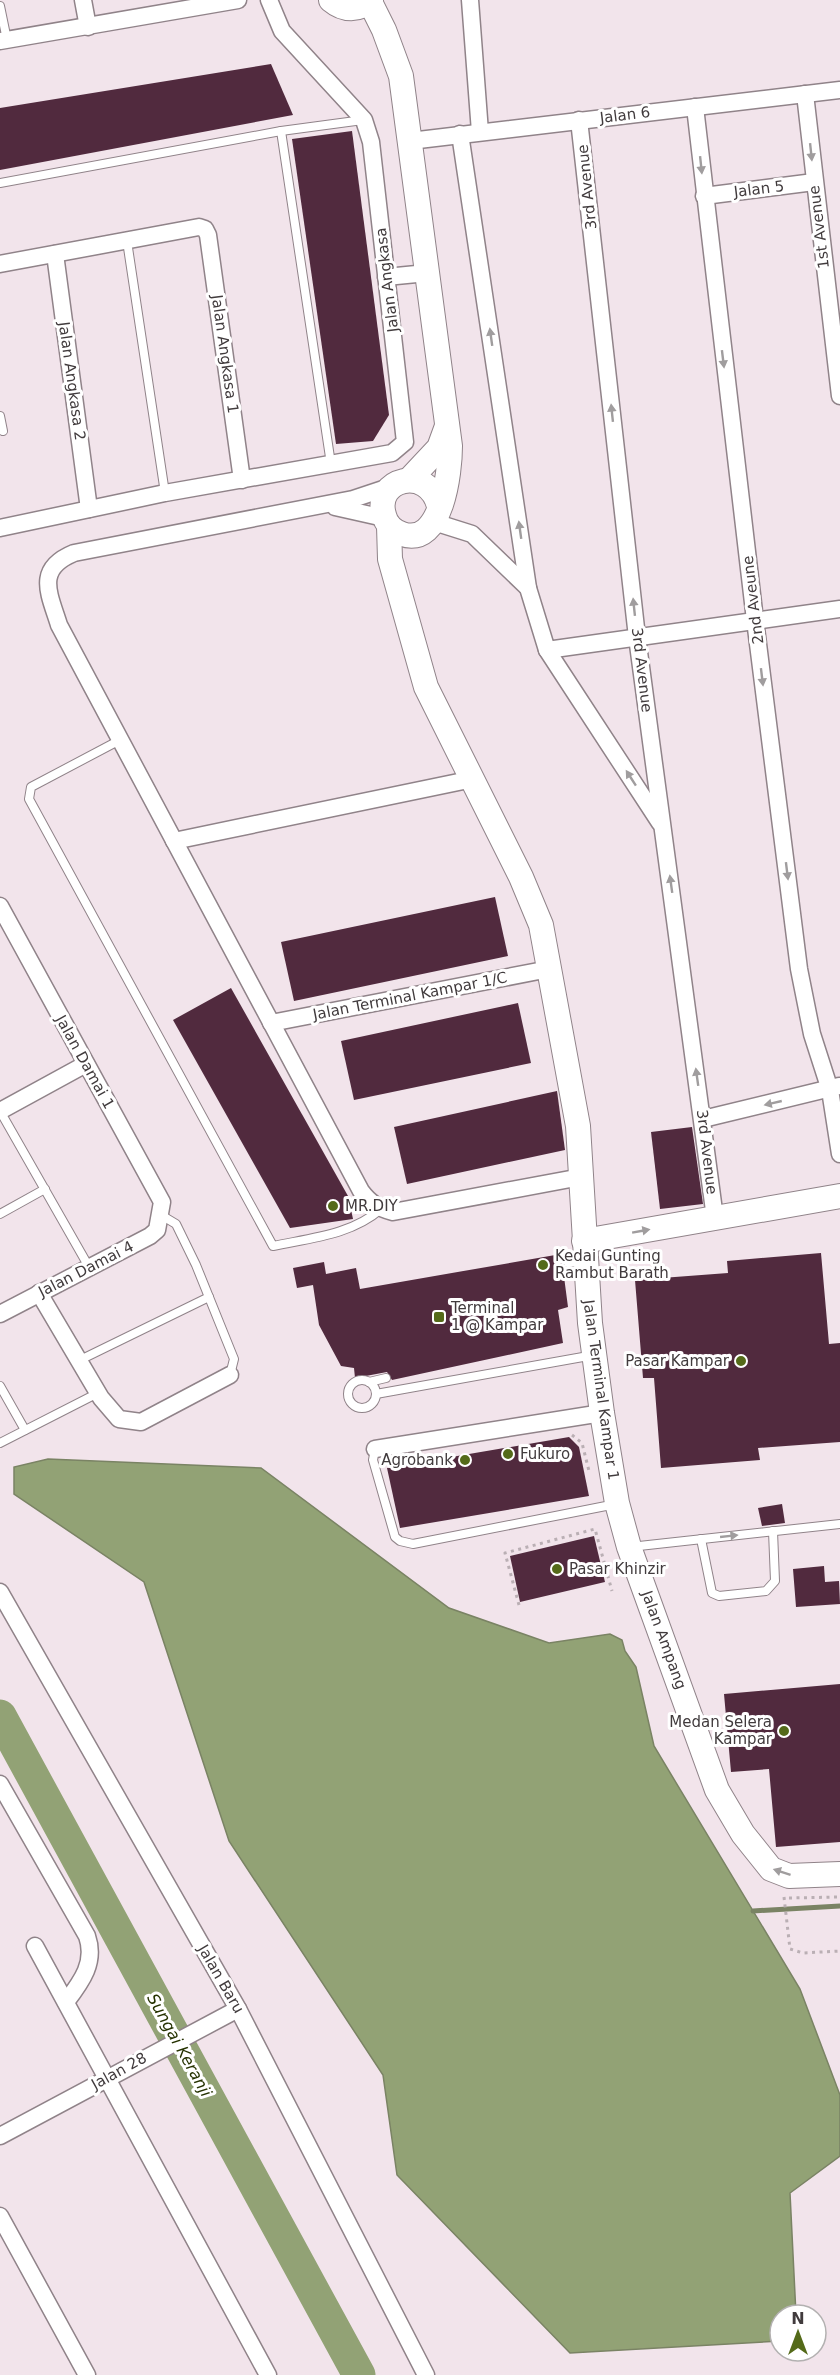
<svg xmlns="http://www.w3.org/2000/svg" width="840" height="2375" font-family="'DejaVu Sans',sans-serif">
<style>
.water{fill:#92a275;stroke:#7a8364;stroke-width:1.5}
.lines{fill:none;stroke-linecap:round;stroke-linejoin:round}
.stream{stroke:#7a8364;stroke-width:5}
.river{stroke:#92a275;stroke-width:33}
.building{fill:#512a3e}
.lane-casing{stroke:#908389;stroke-width:10}
.street-casing{stroke:#908389;stroke-width:19}
.secondary-casing{stroke:#908389;stroke-width:26}
.path{stroke:#baafb4;stroke-width:3;stroke-dasharray:3 4.5;stroke-linecap:butt}
.lane{stroke:#fff;stroke-width:8}
.street{stroke:#fff;stroke-width:16}
.secondary{stroke:#fff;stroke-width:24}
.oneway{fill:#a09d9e}
.poi-dot{fill:#546a19;stroke:#fff;stroke-width:2}
.labels{text-anchor:middle;stroke-width:6;stroke-linejoin:round;paint-order:stroke}
.street-label{font-size:15px;fill:#413b3d;stroke:#fff}
.poi-label{font-size:15px;fill:#413b3d;stroke:#fff;text-anchor:start}
.water-label{font-size:16px;font-style:italic;fill:#253200;stroke:#fff}
</style>
<rect width="100%" height="100%" fill="#f2e4eb"/>
<polygon class="water" points="48,1459 261,1468 449,1608 549,1643 610,1634 622,1640 625,1651 636,1667 654,1746 800,1989 840,2095 840,2156 790,2193 796,2315 780,2315 780,2341 570,2353 397,2175 383,2075 229,1841 144,1582 14,1494 14,1467"/>
<g class="lines">
<polyline class="stream" points="753,1911 840,1906"/>
<polyline class="river" points="0,1716 359,2375"/>
</g>
<g class="building">
<polygon points="271,64 293,115 0,170 0,108"/>
<polygon points="352,131 389,415 373,441 336,444 292,139"/>
<polygon points="495,897 508,956 294,1001 281,942"/>
<polygon points="231,988 348,1196 353,1219 290,1228 173,1020"/>
<polygon points="518,1003 531,1063 354,1100 341,1041"/>
<polygon points="557,1091 565,1150 407,1184 394,1127"/>
<polygon points="692,1127 703,1204 660,1209 651,1132"/>
<polygon points="821,1253 829,1344 840,1343 840,1442 758,1448 760,1460 661,1468 654,1378 643,1378 635,1280 728,1273 727,1261"/>
<polygon points="561,1254 568,1307 558,1310 563,1343 392,1380 387,1372 355,1378 354,1368 341,1366 319,1325 313,1285 297,1288 293,1268 324,1262 326,1274 356,1268 360,1289"/>
<polygon points="569,1437 579,1447 589,1496 400,1528 387,1468"/>
<polygon points="782,1504 785,1523 762,1526 758,1508"/>
<polygon points="594,1536 605,1582 520,1602 510,1556"/>
<polygon points="824,1566 825,1582 839,1581 840,1604 796,1607 793,1569"/>
<polygon points="840,1684 840,1842 776,1847 769,1769 731,1772 724,1694"/>
</g>
<g class="lines">
<g class="lane-casing">
<g id="lane">
<polyline points="0,6 7,40"/>
<polyline points="281,131 331,464"/>
<polyline points="0,183 281,131 363,120"/>
<polyline points="127,241 165,493"/>
<polyline points="0,416 3,431"/>
<path d="M120,740L31,787L29,799L273,1246C311,1238 351,1235 381,1209"/>
<polyline points="0,1111 89,1267"/>
<polyline points="0,1214 45,1189"/>
<polyline points="161,1215 176,1224 196,1265 234,1359 230,1375"/>
<polyline points="568,1263 585,1261"/>
<polyline points="80,1360 209,1297"/>
<circle cx="362" cy="1394" r="14"/>
<polyline points="369,1382 386,1378"/>
<polyline points="0,1386 25,1430"/>
<polyline points="376,1394 594,1355"/>
<polyline points="0,1443 98,1393"/>
<polyline points="375,1449 373,1460 395,1537 400,1541 413,1544 616,1504"/>
<polyline points="701,1539 712,1593 719,1596 766,1591 775,1581 773,1531"/>
<polyline points="630,1547 840,1524"/>
</g>
</g>
<g class="street-casing">
<g id="street">
<polyline points="83,0 88,27"/>
<polyline points="470,0 480,132"/>
<polyline points="0,41 238,0"/>
<polyline points="805,94 840,396"/>
<polyline points="695,107 755,620 799,969 812,1034 830,1090 840,1154"/>
<polyline points="579,120 637,637 715,1218"/>
<polyline points="460,134 528,588"/>
<polyline points="410,141 840,90"/>
<polyline points="704,196 814,182"/>
<polyline points="55,254 89,509"/>
<polyline points="0,264 199,227 205,229 208,235 242,480"/>
<polyline points="386,277 427,273"/>
<path d="M392,486L353,499L74,553C35,569 49,593 59,625L361,1191C370,1203 378,1208 393,1212L581,1177"/>
<polyline points="335,507 384,518"/>
<polyline points="434,522 472,534 528,588 547,650 660,823"/>
<polyline points="0,528 165,493 392,453 405,442 371,142 364,120 282,31 269,0"/>
<polyline points="547,650 840,609"/>
<polyline points="174,841 473,779"/>
<polyline points="0,906 162,1202 157,1230 150,1236 0,1314"/>
<polyline points="271,1023 549,969"/>
<polyline points="0,1111 86,1064"/>
<polyline points="703,1119 839,1086"/>
<polyline points="39,1293 101,1398 119,1419 141,1422 230,1375"/>
<polyline points="375,1449 602,1413"/>
<polyline points="0,1592 238,2009 426,2375"/>
<path d="M0,1784L87,1936C96,1962 82,1981 66,2002"/>
<polyline points="35,1946 268,2375"/>
<polyline points="0,2136 238,2009"/>
<polyline points="0,2216 87,2375"/>
</g>
</g>
<g class="secondary-casing">
<g id="secondary">
<path d="M331,0C344,11 359,11 371,0"/>
<path d="M370,2L384,30L401,76L450,446C450,471 442,548 402,534C393,531 386,524 384,515C373,479 428,464 439,506"/>
<polyline points="409,480 439,448 447,426"/>
<polyline points="389,526 390,559 426,687 521,877 541,925 578,1126 590,1323 602,1413 617,1503 629,1547 717,1790 743,1834 771,1869 789,1876 840,1874"/>
<polyline points="584,1241 840,1196"/>
</g>
</g>
<g class="path">
<polyline points="572,1435 582,1443 589,1471"/>
<polyline points="519,1605 505,1553 595,1529 612,1591"/>
<polyline points="784,1897 790,1949 803,1953 840,1951"/>
<polyline points="789,1898 840,1897"/>
</g>
<use href="#lane" class="lane"/>
<use href="#street" class="street"/>
<use href="#secondary" class="secondary"/>
</g>
<defs><path id="oneway-solid" d="M-6-.8H1V-3.2L6.5 0L1 3.2V.8H-6Z" transform="scale(1.5)"/></defs>
<g class="oneway">
<use href="#oneway-solid" transform="translate(811 152) rotate(84)"/>
<use href="#oneway-solid" transform="translate(701 165) rotate(84)"/>
<use href="#oneway-solid" transform="translate(491 337) rotate(-98)"/>
<use href="#oneway-solid" transform="translate(723 359) rotate(83)"/>
<use href="#oneway-solid" transform="translate(612 413) rotate(-96)"/>
<use href="#oneway-solid" transform="translate(520 530) rotate(-98)"/>
<use href="#oneway-solid" transform="translate(634 607) rotate(-96)"/>
<use href="#oneway-solid" transform="translate(762 677) rotate(83)"/>
<use href="#oneway-solid" transform="translate(631 778) rotate(-123)"/>
<use href="#oneway-solid" transform="translate(787 871) rotate(83)"/>
<use href="#oneway-solid" transform="translate(671 884) rotate(-98)"/>
<use href="#oneway-solid" transform="translate(697 1077) rotate(-98)"/>
<use href="#oneway-solid" transform="translate(773 1103) rotate(167)"/>
<use href="#oneway-solid" transform="translate(641 1231) rotate(-10)"/>
<use href="#oneway-solid" transform="translate(729 1536) rotate(-6)"/>
<use href="#oneway-solid" transform="translate(782 1872) rotate(-162)"/>
</g>
<g class="poi-dot">
<circle cx="333" cy="1206" r="6"/>
<circle cx="543" cy="1265" r="6"/>
<rect x="433" y="1311" width="12" height="12" rx="3"/>
<circle cx="741" cy="1361" r="6"/>
<circle cx="508" cy="1454" r="6"/>
<circle cx="465" cy="1460" r="6"/>
<circle cx="557" cy="1569" r="6"/>
<circle cx="784" cy="1731" r="6"/>
</g>
<g class="labels">
<g class="street-label">
<text transform="translate(625 115) rotate(-7)" y="5">Jalan 6</text>
<text transform="translate(587 187) rotate(-96)" y="5">3rd Avenue</text>
<text transform="translate(759 189) rotate(-7)" y="5">Jalan 5</text>
<text transform="translate(819 227) rotate(-97)" y="5">1st Avenue</text>
<text transform="translate(387 280) rotate(-97)" y="5">Jalan Angkasa</text>
<text transform="translate(225 354) rotate(82)" y="5">Jalan Angkasa 1</text>
<text transform="translate(72 381) rotate(82)" y="5">Jalan Angkasa 2</text>
<text transform="translate(753 600) rotate(-97)" y="5">2nd Aveune</text>
<text transform="translate(642 670) rotate(83)" y="5">3rd Avenue</text>
<text transform="translate(410 996) rotate(-11)" y="5">Jalan Terminal Kampar 1/C</text>
<text transform="translate(85 1062) rotate(61)" y="5">Jalan Damai 1</text>
<text transform="translate(707 1152) rotate(83)" y="5">3rd Avenue</text>
<text transform="translate(86 1269) rotate(-27)" y="5">Jalan Damai 4</text>
<text transform="translate(601 1390) rotate(82)" y="5">Jalan Terminal Kampar 1</text>
<text transform="translate(664 1640) rotate(70)" y="5">Jalan Ampang</text>
<text transform="translate(221 1979) rotate(60)" y="5">Jalan Baru</text>
<text transform="translate(119 2071) rotate(-29)" y="5">Jalan 28</text>
</g>
<g class="poi-label">
<text x="345" y="1211">MR.DIY</text>
<text x="555" y="1261">Kedai Gunting<tspan x="555" dy="17">Rambut Barath</tspan></text>
<text x="451" y="1313">Terminal<tspan x="451" dy="17">1 @ Kampar</tspan></text>
<text x="729" y="1366" text-anchor="end">Pasar Kampar</text>
<text x="520" y="1459">Fukuro</text>
<text x="453" y="1465" text-anchor="end">Agrobank</text>
<text x="569" y="1574">Pasar Khinzir</text>
<text x="772" y="1727" text-anchor="end">Medan Selera<tspan x="772" dy="17">Kampar</tspan></text>
</g>
<g class="water-label">
<text transform="translate(180 2045) rotate(61)" y="6">Sungai Keranji</text>
</g>
</g>
<g transform="translate(798 2333)"><circle r="28" fill="#ffffff" stroke="#b3b1b1" stroke-width="1.5"/>
<path d="M0-4.5L10 22L0 15L-10 22Z" fill="#546a19"/>
<text y="-9" font-size="16" font-weight="bold" text-anchor="middle" fill="#413b3d">N</text>
</g>
</svg>
